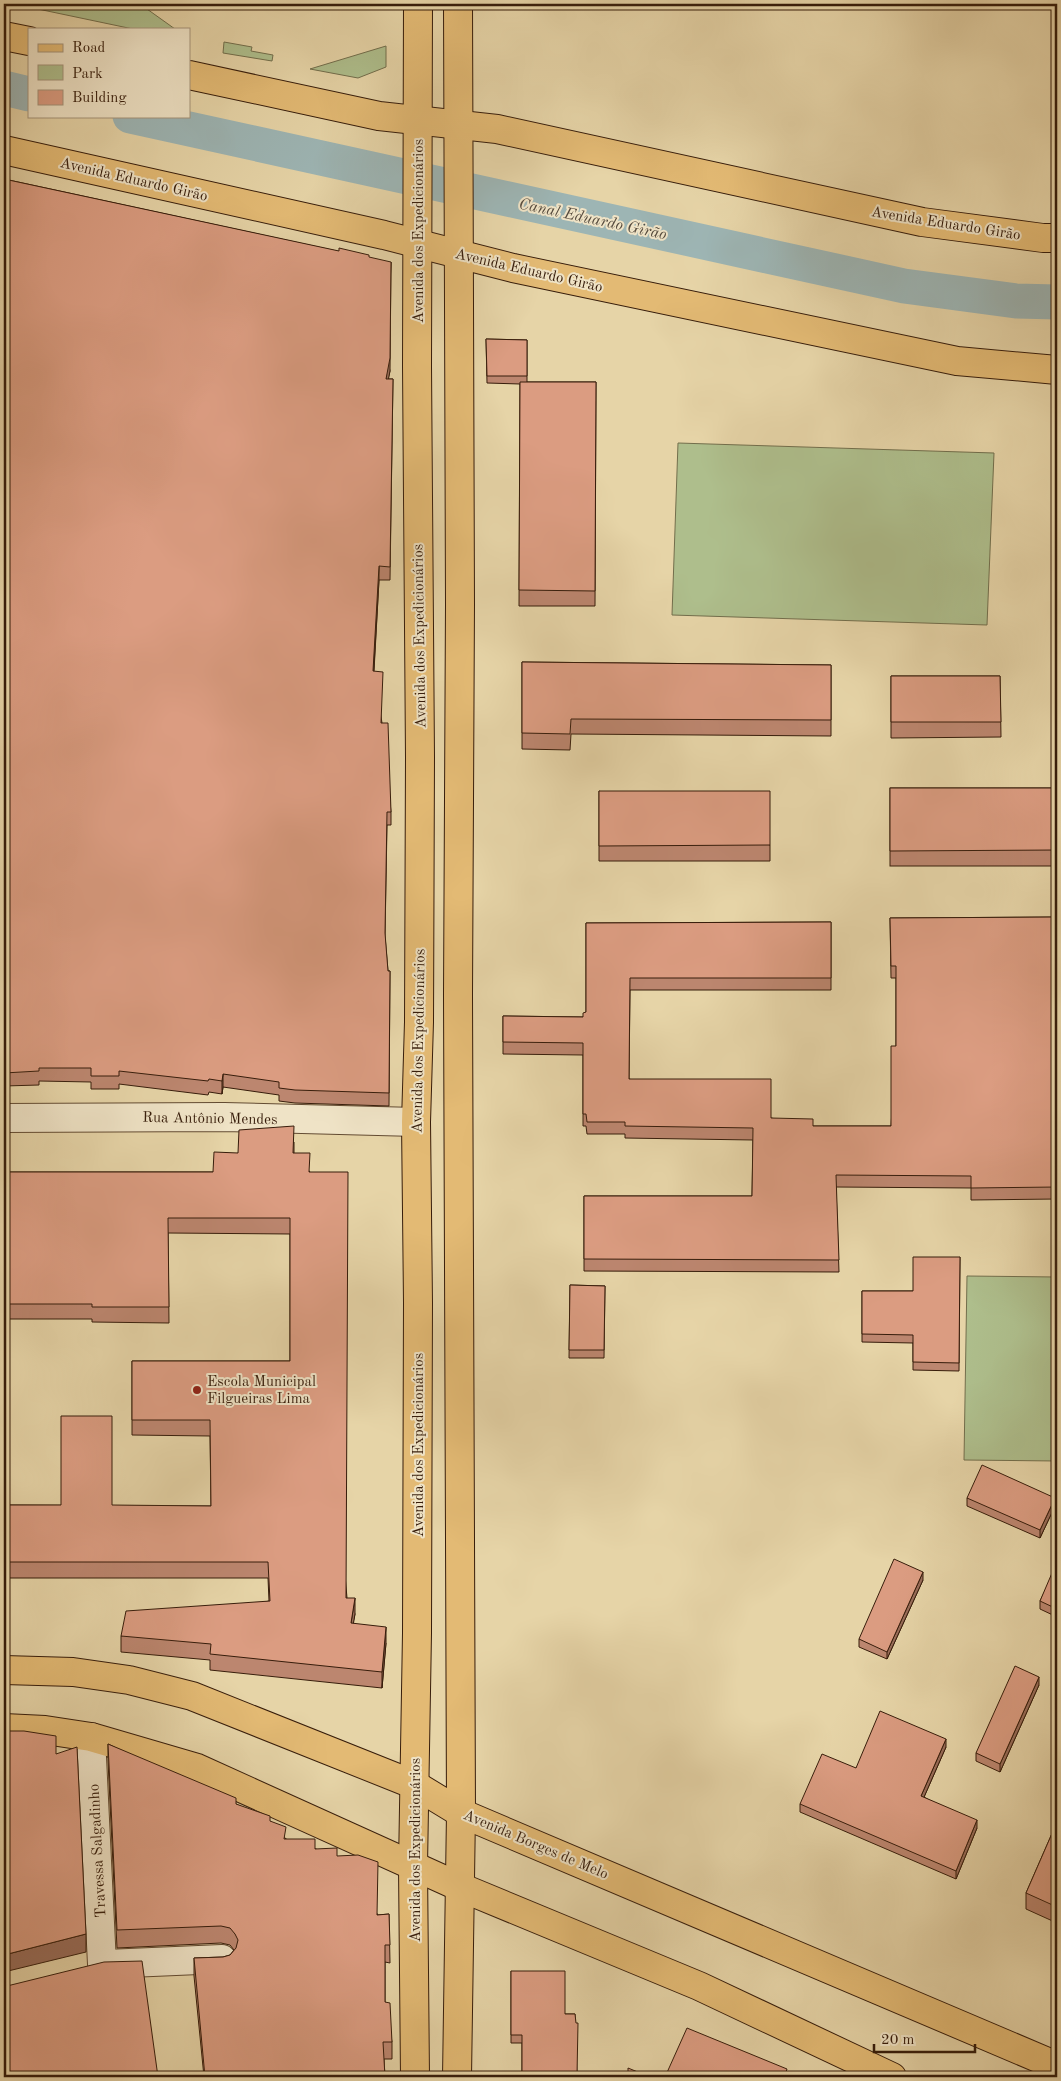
<svg xmlns="http://www.w3.org/2000/svg" width="1061" height="2081" font-family="'Old Standard TT',serif">
<style>
.green{fill:#aebe8c;stroke:#726e4c}
.lines{fill:none;stroke-linecap:round;stroke-linejoin:round}
.canal{stroke:#9db5b4;stroke-width:35}
.minor-casing{stroke:#634b32;stroke-width:30}
.major-casing{stroke:#371d0b;stroke-width:30}
.minor{stroke:#efe3c6;stroke-width:28}
.major{stroke:#e3ba74;stroke-width:28}
.wall{fill:#bc866f;stroke:#371d0b}
.shaded-wall{fill:#996d5a;stroke:#371d0b}
.building{fill:#db9c81;stroke:#371d0b}
.poi-dot{fill:#8f2418;stroke:#efe3c6;stroke-width:2}
.labels{text-anchor:middle;stroke-width:4;stroke-linejoin:round;paint-order:stroke}
.street-label{font-size:15px;fill:#371d0b;stroke:#efe3c6}
.poi-label{font-size:15px;fill:#371d0b;stroke:#efe3c6;text-anchor:start}
.water-label{font-size:16px;font-style:italic;fill:#564b3e;stroke:#efe3c6}
</style>
<rect width="100%" height="100%" fill="#e6d4a7"/>
<filter id="stains"><feTurbulence type="fractalNoise" baseFrequency=".004" numOctaves="4"/><feColorMatrix values="0 0 0 0 .2 0 0 0 0 .09 0 0 0 0 .02 0 0 0 .5 -.17"/></filter>
<radialGradient id="worn" r=".72"><stop offset=".6" stop-color="#630" stop-opacity="0"/><stop offset="1" stop-color="#630" stop-opacity=".3"/></radialGradient>
<g class="green">
<polygon points="14,4 140,4 175,29 133,29"/>
<polygon points="224,42 252,47 251,51 273,55 272,61 223,53"/>
<polygon points="386,46 386,67 358,78 310,69"/>
<polygon points="678,443 994,453 987,625 672,615"/>
<polygon points="967,1276 1057,1277 1057,1461 964,1460"/>
</g>
<g class="lines">
<g class="canal">
<polyline points="4,88 29,94"/>
<polyline points="130,116 904,286 1016,301 1057,302"/>
</g>
<g class="minor-casing">
<g id="minor">
<polyline points="4,1118 224,1117 416,1122"/>
<polyline points="91,1737 102,1964"/>
<polyline points="106,1964 222,1959"/>
</g>
</g>
<g class="major-casing">
<g id="major">
<polyline points="4,36 29,41"/>
<polyline points="189,75 379,116 497,129 922,222 1043,238 1057,238"/>
<polyline points="4,150 384,235 513,268 957,361 1057,370"/>
<polyline points="4,1670 73,1672 129,1680 192,1696 415,1785 461,1813 1057,2066"/>
<polyline points="4,1728 45,1730 91,1737 197,1768 460,1887 699,1986 892,2077"/>
<polyline points="415,2077 413,1866 417,1633 418,1302 416,1122 419,1022 420,757 417,366 418,4"/>
<polyline points="457,2077 461,1813 458,995 460,604 458,4"/>
</g>
</g>
<use href="#minor" class="minor"/>
<use href="#major" class="major"/>
</g>
<g class="wall">
<polygon points="4,179 369,258 390,371 388,379 393,379 390,580 379,580 374,671 382,723 391,812 391,825 387,825 385,936 388,971 390,971 389,1106 295,1103 279,1101 279,1095 223,1087 222,1094 209,1092 208,1095 119,1084 119,1089 91,1089 91,1082 39,1081 39,1085 4,1086"/>
<polygon points="486,339 527,340 527,382 596,382 595,606 519,606 520,384 487,383"/>
<polygon points="522,662 831,665 831,736 571,734 570,750 522,749"/>
<polygon points="891,676 1000,676 1001,737 891,738"/>
<rect x="890" y="788" width="167" height="78"/>
<polygon points="599,791 770,845 770,861 599,861"/>
<polygon points="1057,917 1057,1199 971,1200 971,1188 836,1187 839,1272 584,1271 584,1196 752,1196 753,1140 625,1138 625,1134 587,1134 586,1126 583,1126 583,1055 503,1054 503,1016 583,1017 586,1012 586,923 831,922 831,990 630,990 629,1079 771,1118 813,1126 891,1126 896,1046 896,978 891,978 890,918"/>
<polygon points="294,1142 294,1153 310,1172 347,1598 355,1614 353,1623 386,1643 382,1688 210,1670 210,1660 121,1652 121,1636 269,1601 268,1578 4,1578 4,1505 211,1506 210,1436 132,1435 132,1361 290,1361 290,1234 168,1233 169,1323 92,1322 92,1319 4,1319 4,1172 213,1172 238,1153"/>
<polygon points="960,1257 959,1371 913,1370 913,1343 862,1342 862,1291 913,1291"/>
<polygon points="570,1285 605,1286 604,1358 569,1358"/>
<polygon points="967,1498 1055,1506 1040,1538 967,1506"/>
<polygon points="1057,1567 1057,1617 1040,1609 1040,1601"/>
<polygon points="923,1580 887,1659 859,1647 859,1639"/>
<polygon points="1039,1685 1000,1772 976,1761 976,1753"/>
<polygon points="108,1744 236,1804 270,1821 286,1839 337,1856 378,1915 389,1914 390,1963 385,1962 385,2002 392,2042 392,2059 384,2059 385,2077 204,2077 194,1976 194,1958 223,1957 230,1955 234,1950 230,1945 221,1943 117,1948 108,1761"/>
<polygon points="946,1747 924,1797 977,1828 956,1879 800,1812 800,1804 856,1768"/>
<polygon points="1057,1822 1057,1923 1026,1909 1026,1893"/>
<polygon points="511,1971 565,2014 575,2014 577,2077 522,2077 522,2043 511,2043"/>
</g>
<g class="shaded-wall">
<polygon points="391,262 390,371 386,392 386,379"/>
<polygon points="379,566 379,580 373,684 373,671"/>
<polygon points="223,1074 223,1087 222,1094 222,1081"/>
<polygon points="1055,1498 1055,1506 1040,1538 1040,1530"/>
<polygon points="923,1572 923,1580 887,1659 887,1652"/>
<polygon points="355,1598 355,1614 351,1638 351,1623"/>
<polygon points="386,1627 386,1643 382,1688 382,1672"/>
<polygon points="1039,1677 1039,1685 1000,1772 1000,1764"/>
<polygon points="946,1739 946,1747 921,1804 921,1796"/>
<polygon points="977,1820 977,1828 956,1879 956,1871"/>
<polygon points="86,1934 86,1952 4,1972 4,1955"/>
</g>
<g class="building">
<polygon points="4,179 339,251 339,248 369,255 369,257 391,262 390,358 386,379 393,379 390,567 379,566 373,671 383,672 381,723 388,723 391,812 387,812 385,933 388,971 390,971 389,1093 295,1090 279,1088 279,1082 223,1074 222,1081 209,1079 208,1081 119,1071 119,1076 91,1076 91,1068 39,1068 39,1071 4,1073"/>
<polygon points="486,339 527,340 527,376 487,376"/>
<polygon points="520,382 596,382 595,591 519,590"/>
<polygon points="522,662 831,665 831,720 571,719 570,734 522,733"/>
<polygon points="891,676 1000,676 1001,722 891,722"/>
<polygon points="890,788 1057,788 1057,850 890,851"/>
<polygon points="599,791 770,791 770,845 599,846"/>
<polygon points="1057,917 1057,1187 971,1188 971,1176 836,1175 839,1260 584,1259 584,1196 752,1196 753,1128 625,1126 625,1122 587,1122 586,1114 583,1114 583,1043 503,1042 503,1016 583,1017 583,1013 586,1012 586,923 831,922 831,978 630,978 629,1079 771,1079 771,1118 813,1119 813,1126 891,1126 891,1046 896,1046 896,966 891,966 890,918"/>
<polygon points="294,1126 293,1153 310,1153 309,1172 348,1172 346,1598 355,1598 351,1623 386,1627 382,1672 210,1654 211,1644 121,1636 126,1611 270,1601 268,1562 4,1562 4,1505 61,1505 61,1416 112,1416 112,1505 211,1506 210,1420 132,1420 132,1361 290,1361 290,1218 168,1218 169,1307 92,1307 92,1304 4,1304 4,1172 213,1172 214,1152 238,1153 239,1130"/>
<polygon points="913,1257 960,1257 959,1363 913,1362 913,1335 862,1334 862,1291 913,1291"/>
<polygon points="570,1285 605,1286 604,1350 569,1350"/>
<polygon points="982,1465 1055,1498 1040,1530 967,1498"/>
<polygon points="894,1559 923,1572 887,1652 859,1639"/>
<polygon points="1055,1566 1057,1567 1057,1609 1040,1601"/>
<polygon points="1015,1666 1039,1677 1000,1764 976,1753"/>
<polygon points="880,1711 946,1739 921,1796 977,1820 956,1871 800,1804 822,1754 856,1768"/>
<polygon points="4,1731 24,1731 56,1736 56,1754 77,1747 86,1934 4,1955"/>
<polygon points="108,1744 236,1798 236,1804 270,1816 270,1821 286,1827 284,1839 315,1839 315,1849 337,1848 337,1856 358,1855 378,1862 377,1915 389,1914 390,1945 385,1945 385,2002 390,2003 392,2042 383,2042 385,2077 205,2077 194,1958 223,1957 230,1955 236,1948 238,1940 235,1934 230,1928 221,1926 117,1930"/>
<polygon points="1057,1822 1057,1907 1026,1893"/>
<polygon points="142,1961 158,2077 4,2077 4,1986 7,1986 104,1962"/>
<polygon points="511,1971 565,1971 565,2014 575,2014 576,2023 578,2023 577,2075 563,2075 563,2077 522,2077 522,2035 511,2035"/>
<polygon points="687,2028 787,2069 786,2072 798,2077 665,2077"/>
<polygon points="628,2068 650,2077 628,2077"/>
</g>
<circle class="poi-dot" cx="197" cy="1390" r="5"/>
<g class="labels">
<g class="street-label">
<text transform="translate(134 179) rotate(13)" y="5">Avenida Eduardo Girão</text>
<text transform="translate(946 223) rotate(9)" y="5">Avenida Eduardo Girão</text>
<text transform="translate(418 231) rotate(-90)" y="5">Avenida dos Expedicionários</text>
<text transform="translate(529 270) rotate(13)" y="5">Avenida Eduardo Girão</text>
<text transform="translate(419 636) rotate(-91)" y="5">Avenida dos Expedicionários</text>
<text transform="translate(418 1041) rotate(-89)" y="5">Avenida dos Expedicionários</text>
<text transform="translate(210 1118) rotate(1)" y="5">Rua Antônio Mendes</text>
<text transform="translate(418 1445) rotate(-90)" y="5">Avenida dos Expedicionários</text>
<text transform="translate(536 1844) rotate(23)" y="5">Avenida Borges de Melo</text>
<text transform="translate(415 1850) rotate(-90)" y="5">Avenida dos Expedicionários</text>
<text transform="translate(97 1851) rotate(-93)" y="5">Travessa Salgadinho</text>
</g>
<g class="poi-label">
<text x="207" y="1386">Escola Municipal<tspan x="207" dy="17">Filgueiras Lima</tspan></text>
</g>
<g class="water-label">
<text transform="translate(593 218) rotate(12)" y="6">Canal Eduardo Girão</text>
</g>
</g>
<rect width="1061" height="2081" fill="none" stroke="#e6d4a7" stroke-width="20"/>
<rect x="5" y="5" width="1051" height="2071" fill="none" stroke="#371d0b" stroke-width="2.5"/>
<rect x="10" y="10" width="1041" height="2061" fill="none" stroke="#371d0b"/>
<rect x="28" y="28" width="162" height="90" fill="#efe3c6" stroke="#a5947b"/>
<rect x="38" y="44" width="25" height="8" fill="#e3ba74" stroke="#a5947b"/>
<text x="72" y="52" font-size="15" fill="#371d0b">Road</text>
<rect x="38" y="65" width="25" height="15" fill="#aebe8c" stroke="#a5947b"/>
<text x="72" y="78" font-size="15" fill="#371d0b">Park</text>
<rect x="38" y="90" width="25" height="15" fill="#db9c81" stroke="#a5947b"/>
<text x="72" y="102" font-size="15" fill="#371d0b">Building</text>
<path d="M874 2044v8h101v-8" fill="none" stroke="#371d0b" stroke-width="2.5"/>
<text x="881" y="2044" font-size="15" fill="#371d0b" stroke="#efe3c6" stroke-width="4" paint-order="stroke">20 m</text>
<rect width="100%" height="100%" filter="url(#stains)"/>
<rect width="100%" height="100%" fill="url(#worn)"/>
</svg>
